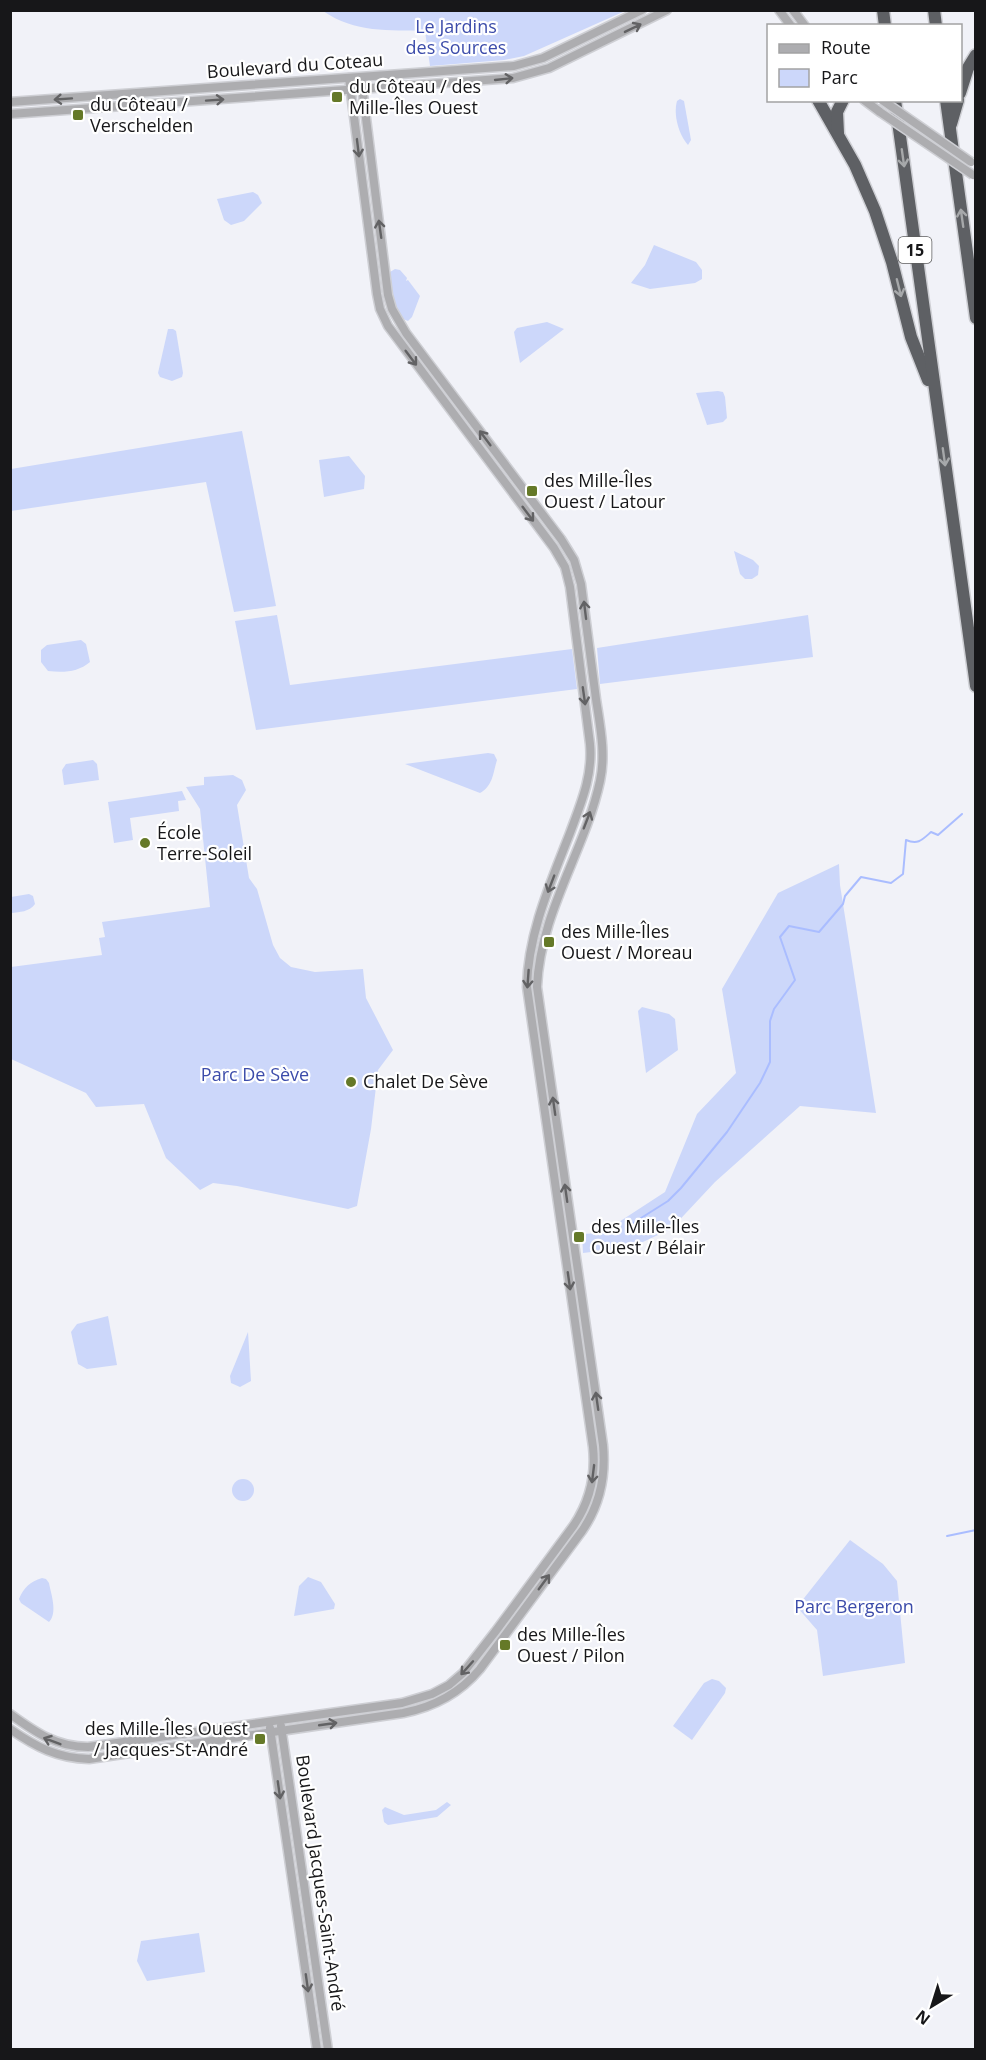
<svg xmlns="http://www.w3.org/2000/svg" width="986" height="2060" font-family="'Open Sans',sans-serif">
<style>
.green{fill:#ccd7fa}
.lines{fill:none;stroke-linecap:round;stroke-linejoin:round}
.stream{stroke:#aabdff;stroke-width:2}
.minor-casing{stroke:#cecfd4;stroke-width:11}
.highway-casing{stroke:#cecfd4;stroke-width:15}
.minor{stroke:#adadb0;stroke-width:8}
.highway{stroke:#5e6064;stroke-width:12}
.minor-bridge-casing{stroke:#cecfd4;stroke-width:11;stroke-linecap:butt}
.minor-bridge{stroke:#adadb0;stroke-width:8}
.oneway{stroke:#626264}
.oneway2{stroke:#a6a8aa}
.poi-dot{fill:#657928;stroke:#fff;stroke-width:2}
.labels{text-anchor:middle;stroke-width:4.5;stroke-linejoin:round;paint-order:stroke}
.shield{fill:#fff;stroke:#5d5d5e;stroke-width:1.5}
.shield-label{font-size:16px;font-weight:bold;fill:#171719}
.park-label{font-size:18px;fill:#3c4caa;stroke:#fff}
.street-label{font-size:18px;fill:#171719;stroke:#fff}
.poi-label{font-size:18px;fill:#171719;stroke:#fff;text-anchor:start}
</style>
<rect width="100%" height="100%" fill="#f1f2f8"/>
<g class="green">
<path d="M475,10L625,11L524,56L504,60L430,66L425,31C389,30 355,33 323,11Z"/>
<path d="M680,99L684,101L691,140L688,145C679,135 673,115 677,101Z"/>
<polygon points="253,192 258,195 262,203 244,221 231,225 224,220 217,199"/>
<polygon points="654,245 696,262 702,270 702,279 695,283 650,289 631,283 645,265"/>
<path d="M395,269L400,270L407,278L406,281L408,280L420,296L412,317L408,321C391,316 391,286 390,272Z"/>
<polygon points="547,322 564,329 520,363 514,332 517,328"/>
<polygon points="168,329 173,329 176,331 183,373 182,377 172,381 160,377 158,373"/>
<polygon points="718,391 723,392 725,397 727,418 723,422 707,425 696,393"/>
<polygon points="242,431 276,606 234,612 206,482 11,511 11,469"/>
<polygon points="349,456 365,476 364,489 324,497 319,460"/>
<polygon points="734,551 753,560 759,566 758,575 752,579 745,579 740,574"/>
<polygon points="277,615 290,685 572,649 577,689 256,730 235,621"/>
<polygon points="808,615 813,657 600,684 597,648"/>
<path d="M81,640L86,644L90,662C78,672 64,673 48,671L41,662V650L47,645Z"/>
<path d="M488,753L494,754L497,760C493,773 493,786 480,793L405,764Z"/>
<polygon points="93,760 97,764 99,780 64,785 62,770 66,764"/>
<polygon points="233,775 242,780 246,790 237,805 249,878 257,889 273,945 280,958 291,967 315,972 363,969 366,998 393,1050 378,1070 371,1129 357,1206 348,1209 237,1186 213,1183 200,1190 166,1158 144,1104 96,1107 86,1093 11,1059 11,967 102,955 99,938 105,937 102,922 210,907 200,809 186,787 204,785 204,777"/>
<polygon points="182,791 186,800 178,801 179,811 130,818 133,840 114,843 108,802"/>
<polygon points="839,864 840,885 876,1113 800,1106 715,1182 671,1229 632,1247 583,1253 582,1234 602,1233 665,1192 697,1114 736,1073 722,989 778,893"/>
<path d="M29,894L33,896L35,904C29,912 20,912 11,913V897Z"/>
<polygon points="642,1007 669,1014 675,1019 678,1050 646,1073 638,1011"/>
<polygon points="108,1316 117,1365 87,1369 78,1364 71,1332 77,1324"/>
<polygon points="248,1332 251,1381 240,1387 231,1383 230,1376"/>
<circle cx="243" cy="1490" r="11"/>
<polygon points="850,1540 883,1564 897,1581 905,1663 823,1676 817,1630 797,1607"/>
<polygon points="308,1577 321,1582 335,1604 334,1609 294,1616 299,1586"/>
<path d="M42,1578L46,1579L49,1583C51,1594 58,1613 49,1622L21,1603L19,1599C24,1587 30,1582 42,1578Z"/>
<polygon points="712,1679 719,1681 726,1688 725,1693 692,1740 673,1726 704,1683"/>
<polygon points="447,1802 451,1805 437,1817 388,1825 384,1822 382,1810 385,1807 404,1815 436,1810"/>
<polygon points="199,1933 205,1972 147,1981 137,1961 141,1941"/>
</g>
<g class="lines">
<g class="stream">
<path d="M630,1225L668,1201L681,1188L727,1132L760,1083L770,1062V1021L774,1009L795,980L780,937L789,926L819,932L843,904L845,896L861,877L891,883L903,874L906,840C918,845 922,840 931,832L938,835L962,814"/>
<polyline points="947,1536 976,1530"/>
</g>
<g class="minor-casing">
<g id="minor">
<polyline points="779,10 791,26"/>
<polyline points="793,10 805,26"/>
<polyline points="864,100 880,112"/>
<polyline points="10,102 514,66 543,58 642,10"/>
<polyline points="10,114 513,78 549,68 667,10"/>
<path d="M10,1714C35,1732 56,1747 88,1747L402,1703L432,1694L449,1685L463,1673L495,1632L574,1525C590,1501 596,1475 593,1447L527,987C528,933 551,882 570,833C581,803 593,776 590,744L570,587L565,567L554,548L388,326L380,309L377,294L349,78"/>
<polyline points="281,1726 328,2050"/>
<polyline points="270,1728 317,2050"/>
<path d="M10,1729C36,1747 57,1758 89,1759L403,1713C434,1707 460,1693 480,1669L582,1531C600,1505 606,1477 603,1445L537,987C540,912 585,851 600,781C606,754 600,726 596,699C591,661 586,623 581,584L574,560L561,539L406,333L392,309L388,295L361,78"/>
</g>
</g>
<g class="highway-casing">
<g id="highway">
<polyline points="883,10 885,26"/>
<polyline points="934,10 936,26"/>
<polyline points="960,93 968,68 976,55"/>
<polyline points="818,100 855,165 875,211 892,262 911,337 928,380"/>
<polyline points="895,100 976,686"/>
<polyline points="946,100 976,318"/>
<polyline points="951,124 958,100"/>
<polyline points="838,133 837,112 843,100"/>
</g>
</g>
<use href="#minor" class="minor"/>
<use href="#highway" class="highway"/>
<g class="minor-bridge-casing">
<g id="minor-bridge">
<polyline points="882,100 971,162"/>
<polyline points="880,112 973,175"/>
</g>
</g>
<use href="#minor-bridge" class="minor-bridge"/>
</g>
<defs><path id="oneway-shaft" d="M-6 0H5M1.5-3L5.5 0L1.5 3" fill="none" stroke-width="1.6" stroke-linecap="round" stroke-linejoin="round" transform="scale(1.5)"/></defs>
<g class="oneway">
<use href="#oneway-shaft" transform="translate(633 28) rotate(-26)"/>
<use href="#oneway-shaft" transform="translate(504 79) rotate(-6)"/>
<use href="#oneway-shaft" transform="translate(63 99) rotate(176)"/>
<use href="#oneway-shaft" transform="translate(215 100) rotate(-4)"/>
<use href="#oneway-shaft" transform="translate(358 148) rotate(83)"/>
<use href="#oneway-shaft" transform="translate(380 229) rotate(-98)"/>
<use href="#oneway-shaft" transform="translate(411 358) rotate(53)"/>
<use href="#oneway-shaft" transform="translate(485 438) rotate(-127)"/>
<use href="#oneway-shaft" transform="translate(528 514) rotate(53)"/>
<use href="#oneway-shaft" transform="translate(585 610) rotate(-97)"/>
<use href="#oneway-shaft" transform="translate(584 696) rotate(82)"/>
<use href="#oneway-shaft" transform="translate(587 820) rotate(-69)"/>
<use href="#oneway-shaft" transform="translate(551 884) rotate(111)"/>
<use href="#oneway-shaft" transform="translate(528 979) rotate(94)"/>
<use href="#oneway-shaft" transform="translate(554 1106) rotate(-98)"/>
<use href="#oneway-shaft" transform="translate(566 1193) rotate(-98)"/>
<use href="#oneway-shaft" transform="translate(569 1281) rotate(82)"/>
<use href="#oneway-shaft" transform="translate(597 1401) rotate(-98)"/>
<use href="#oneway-shaft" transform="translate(593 1474) rotate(97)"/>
<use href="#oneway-shaft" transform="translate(544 1582) rotate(-54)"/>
<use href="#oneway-shaft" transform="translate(467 1668) rotate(132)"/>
<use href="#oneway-shaft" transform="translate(328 1724) rotate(-8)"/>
<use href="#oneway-shaft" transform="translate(52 1741) rotate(-159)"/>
<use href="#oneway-shaft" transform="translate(279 1790) rotate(82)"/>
<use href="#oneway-shaft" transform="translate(307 1983) rotate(82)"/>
</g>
<g class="oneway2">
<use href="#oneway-shaft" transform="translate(903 158) rotate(82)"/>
<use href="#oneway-shaft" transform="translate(962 218) rotate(-98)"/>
<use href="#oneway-shaft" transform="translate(899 288) rotate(76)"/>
<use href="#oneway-shaft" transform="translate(944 457) rotate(82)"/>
</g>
<g class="poi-dot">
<rect x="331" y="91" width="12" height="12" rx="3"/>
<rect x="72" y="109" width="12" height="12" rx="3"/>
<rect x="526" y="485" width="12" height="12" rx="3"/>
<circle cx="145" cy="843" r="6"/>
<rect x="543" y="936" width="12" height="12" rx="3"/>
<circle cx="351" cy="1082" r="6"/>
<rect x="573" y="1231" width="12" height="12" rx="3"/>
<rect x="499" y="1639" width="12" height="12" rx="3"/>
<rect x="254" y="1733" width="12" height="12" rx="3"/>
</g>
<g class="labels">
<rect class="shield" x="898.5" y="237" width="33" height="26" rx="4.5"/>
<g class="shield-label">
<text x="915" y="256">15</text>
</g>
<g class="park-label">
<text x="456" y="33">Le Jardins<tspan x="456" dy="21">des Sources</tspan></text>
<text x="255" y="1081">Parc De Sève</text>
<text x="854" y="1613">Parc Bergeron</text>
</g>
<g class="street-label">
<text transform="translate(295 66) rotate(-4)" y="6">Boulevard du Coteau</text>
<text transform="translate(320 1883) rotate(82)" y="6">Boulevard Jacques-Saint-André</text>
</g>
<g class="poi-label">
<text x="349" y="93">du Côteau / des<tspan x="349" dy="21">Mille-Îles Ouest</tspan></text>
<text x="90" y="111">du Côteau /<tspan x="90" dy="21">Verschelden</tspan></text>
<text x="544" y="487">des Mille-Îles<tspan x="544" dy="21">Ouest / Latour</tspan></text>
<text x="157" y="839">École<tspan x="157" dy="21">Terre-Soleil</tspan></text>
<text x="561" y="938">des Mille-Îles<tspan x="561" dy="21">Ouest / Moreau</tspan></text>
<text x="363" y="1088">Chalet De Sève</text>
<text x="591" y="1233">des Mille-Îles<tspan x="591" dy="21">Ouest / Bélair</tspan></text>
<text x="517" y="1641">des Mille-Îles<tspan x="517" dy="21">Ouest / Pilon</tspan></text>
<text x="248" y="1735" text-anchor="end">des Mille-Îles Ouest<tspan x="248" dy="21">/ Jacques-St-André</tspan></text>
</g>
</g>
<rect width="986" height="2060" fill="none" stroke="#171719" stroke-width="24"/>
<rect x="767" y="24" width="195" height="78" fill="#ffffff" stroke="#a2a2a3" stroke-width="1.5"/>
<rect x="779" y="44" width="30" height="9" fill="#adadb0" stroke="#a2a2a3" stroke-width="1.5"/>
<text x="821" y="54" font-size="18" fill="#171719">Route</text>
<rect x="779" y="69" width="30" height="18" fill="#ccd7fa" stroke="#a2a2a3" stroke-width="1.5"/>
<text x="821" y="84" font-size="18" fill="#171719">Parc</text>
<g transform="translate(932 2006) rotate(218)" stroke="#ffffff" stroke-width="4.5" paint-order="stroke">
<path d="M0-4.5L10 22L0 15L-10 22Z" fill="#171719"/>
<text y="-9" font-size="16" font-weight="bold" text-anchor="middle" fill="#171719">N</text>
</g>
</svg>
